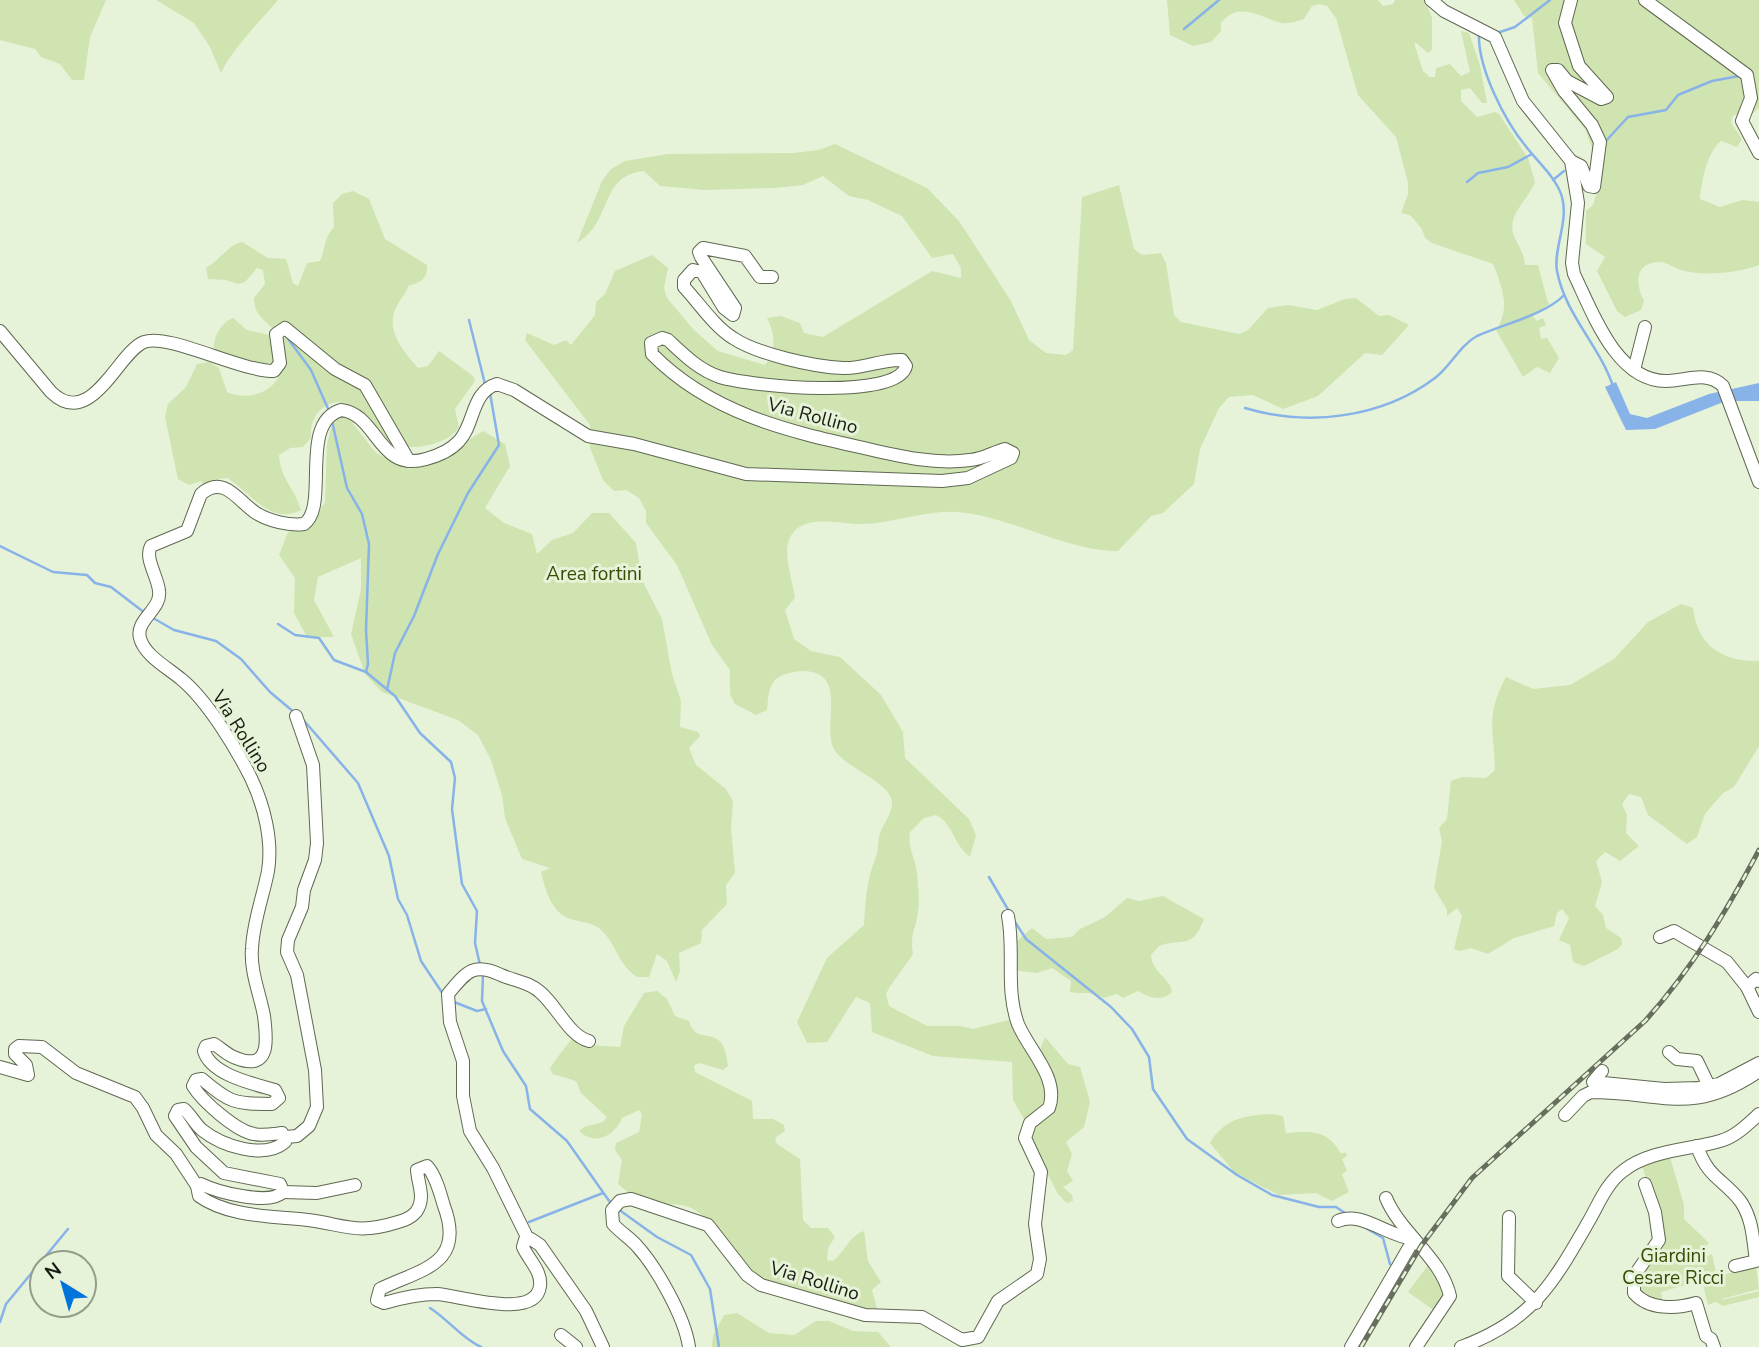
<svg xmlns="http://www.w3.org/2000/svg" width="1759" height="1347" font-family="'Nunito Sans',sans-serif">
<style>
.green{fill:#cfe4b1}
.water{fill:#87b3e8}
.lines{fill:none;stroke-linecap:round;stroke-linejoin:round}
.stream{stroke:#87b3e8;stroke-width:2.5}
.minor-casing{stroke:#5f6851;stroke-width:14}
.minor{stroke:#fff;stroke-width:12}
.rail-casing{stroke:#676e5e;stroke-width:5}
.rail{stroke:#e7f3d8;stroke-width:2.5;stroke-dasharray:8;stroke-linecap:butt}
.labels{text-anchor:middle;stroke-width:6;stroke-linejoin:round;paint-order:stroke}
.street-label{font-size:19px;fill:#181c13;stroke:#e7f3d8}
.park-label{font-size:19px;fill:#384d04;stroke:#e7f3d8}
</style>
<rect width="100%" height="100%" fill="#e7f3d8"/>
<g class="green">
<polygon points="0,0 106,0 90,37 84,80 72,80 60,64 41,57 35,49 0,40"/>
<path d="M156,0H278C259,23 234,46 221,73L210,47L194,23Z"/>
<path d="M1167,0H1378L1383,6L1393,4L1395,0H1425L1432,18V50L1428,53L1415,42V46L1423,71L1430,77H1435L1436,68L1450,64L1461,76L1470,72L1461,31L1469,33L1480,65L1487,103H1482L1470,88L1461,90V101L1477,117L1495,112L1499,114L1528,158L1535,182C1529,199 1508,213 1513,233C1517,245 1524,251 1525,265H1538L1547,299L1549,304L1533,316L1537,321L1543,318L1546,325L1539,328L1541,339L1547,338L1559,358L1550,373L1537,367L1523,377L1496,330C1511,309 1502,286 1493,264L1432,243L1425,238L1422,229L1410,215L1401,213L1408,194V183L1396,137L1358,95L1336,18L1327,6L1320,4L1312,6L1304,19C1297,21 1290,24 1282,23C1261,18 1239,0 1221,23V31L1211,42L1193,46L1170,35Z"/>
<path d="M1514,0H1759V108L1752,114L1733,115L1731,123L1742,139L1737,147L1721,141C1707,152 1701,183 1700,199L1720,207L1743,200L1759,202V265C1738,273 1706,276 1684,271C1675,269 1668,262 1659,262C1633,263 1636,286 1644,301L1641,310L1625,317L1617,311L1597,271L1605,257L1586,244V211L1593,205L1598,188L1596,159L1585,129L1538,73L1532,18L1524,16Z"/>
<path d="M835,144L927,188L959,221L1011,301L1029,340L1046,353L1066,355L1073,350L1082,197L1119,185L1134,249L1142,255L1161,253L1166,263L1174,315L1181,322L1239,334L1248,330L1268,308L1288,305L1317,310L1345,299L1356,298L1379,316L1389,315L1409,325L1382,355L1365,353L1318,396L1283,409L1253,395L1229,397L1219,408L1200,449L1194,484L1163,513L1151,516L1118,551C1067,552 1011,516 957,512C925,510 893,524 861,524C838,524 800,512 789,540C783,554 793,583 795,598L785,610L794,639L811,651L840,657L881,695L903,732L905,758L969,819L976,835L970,857C952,843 954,824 936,815L924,818L910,832C907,847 916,859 917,874C918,886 920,900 918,912C915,933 910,932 913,954L889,988L886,994L889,1006L927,1026H960L973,1029L1009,1020C1027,1047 1071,1102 1024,1119L1013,1100L1012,1062L933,1056L872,1032L870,1003L856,997L827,1042L807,1043L797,1022L827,958L864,925C866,899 866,882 876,857C879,849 877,839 881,831C885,821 893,812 892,801C889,782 847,768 836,752C818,730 853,669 800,671C792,672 781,674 775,680C768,688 768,699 767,710L756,715L735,704L730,694V670L712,645L677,565L646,523V511L639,498L626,490L614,491L603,480L590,448V425L525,340L527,333L554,345L566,340L571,345L595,315L596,302L605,294L615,271L652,255L668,268L664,288L667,298L694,330L718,351L765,365C778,350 774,332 767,318L781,316L800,323L804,333L823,337L932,271L961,278V268L953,254L932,258L902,216L868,200L849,196L823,176L803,185L775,188L705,190L660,186L644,171C599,175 613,222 577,243L602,181L611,169L625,161L668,154L793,153L819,150Z"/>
<path d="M353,191L369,199L385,239L427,265C428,277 421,284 409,285C406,293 402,297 398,304C383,328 403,351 418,368L428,366L439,351L473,376L475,381L455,409L459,427C447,446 408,452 388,443C379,439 377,428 372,421C366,411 350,406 339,402C320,403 309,420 311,438L303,447L290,448L279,455C280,478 295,489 301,510C270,526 252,493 227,478L219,479L204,486L201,481L189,485L178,479L165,417L168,404L186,387L197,364L209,362L219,368L227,392C249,402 277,392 283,366L279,361L261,364L219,352L214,348C213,337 222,322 233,318L247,330L270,335L274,330C264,319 254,315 254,298L265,284L263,270L257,268L245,282L238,284L226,280L208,279L206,268C219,261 228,245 242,242L268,258L286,259L293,283L298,286L307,263L320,261C326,248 323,239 334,227L333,203L342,194Z"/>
<path d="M343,415L351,421L376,453L409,469L440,458L483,431L505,444L510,466L485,508L504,523L532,534L537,554L552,540L573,533L592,513H609L636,543L642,580L662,619L672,674L681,701L680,727L698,732L700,736L689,748L696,765L726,789L733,801L731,827L735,873L726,885L727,904L702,930L701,943L679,953L680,971L676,982L667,961L657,954L649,977H637C617,963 618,948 604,933C596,923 585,923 574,920C552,915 546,892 541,872L550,868L522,859L505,818L502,795L491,760L478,735L458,720L382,692L365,674L351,634L361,589V558L318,577L314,600L334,637H307L294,613L295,578L279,555L288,532L311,525L325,502L327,444L333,420Z"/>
<path d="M1681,604L1693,608C1697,645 1722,662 1759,661V746L1734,787L1723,793L1705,814L1697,837L1687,844L1648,815L1641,797L1629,794L1622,804L1627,815L1626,833L1639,846L1620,861L1605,852L1596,861L1602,882L1595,906L1603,915L1606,928L1621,938L1622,944L1618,949L1584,966L1573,962L1570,945L1559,940L1569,918L1562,909L1557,913L1554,926L1514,938L1488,954L1471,948L1460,951L1454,949L1462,916L1457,908L1447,916V910L1434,888L1442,841L1439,828L1447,819L1451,781L1462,777L1486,778L1495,770C1494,729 1485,716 1506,677L1533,689L1570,685L1614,659L1648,622Z"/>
<path d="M1163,896L1204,919C1192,951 1183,937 1159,946L1151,955C1152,973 1170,977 1172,992C1161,1002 1150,998 1138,991L1123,998L1117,994L1103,998C1092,990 1082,995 1070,992L1071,981L1052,968L1037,973L1013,970L1016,942L1032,928L1046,939L1072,937L1080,929L1105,917L1127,898L1139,901Z"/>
<path d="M657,991L667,999L675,1016L689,1021C697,1050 724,1018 728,1066L723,1070L699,1063L694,1066L695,1072L752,1101L753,1119H773L784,1125L785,1131L775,1138L777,1144L800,1159L803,1220L811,1228H828L835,1237L828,1248L827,1260L833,1261C844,1253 850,1235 864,1231L868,1261L881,1282L872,1290L878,1312C855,1309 838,1301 816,1294C798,1288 777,1288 759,1279C724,1259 710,1188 658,1208L630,1194L618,1184L622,1160L615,1150L616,1143L639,1132L642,1114L639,1110L622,1118C615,1135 596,1147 579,1131L584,1127L603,1122L607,1117L581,1093L576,1081L553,1074L550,1069C550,1067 569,1042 571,1040L589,1045L620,1047L624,1026L644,993Z"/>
<polygon points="1045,1037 1068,1064 1080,1067 1090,1102 1084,1127 1066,1142 1072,1154 1067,1171 1073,1181 1063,1187 1072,1195 1073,1201 1067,1203 1058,1194 1031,1142 1036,1125 1056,1106 1053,1078 1040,1050"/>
<path d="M1272,1114L1283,1116L1286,1133C1311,1131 1328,1129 1341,1154L1345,1152L1347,1156L1342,1159L1347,1171L1342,1174L1349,1192L1332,1201L1316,1193L1279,1195L1235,1173L1210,1143C1224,1118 1247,1115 1272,1114Z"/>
<polygon points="1670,1157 1684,1205 1684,1219 1709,1243 1696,1256 1705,1257 1712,1254 1722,1300 1759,1291 1759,1297 1723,1306 1716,1302 1708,1305 1702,1280 1661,1292 1663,1303 1641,1296 1636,1284 1662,1244 1659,1214 1642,1166"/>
<polygon points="1429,1264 1446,1295 1435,1311 1408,1292"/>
<polygon points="1756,1266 1759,1289 1722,1299 1716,1277"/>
<polygon points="737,1313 769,1333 794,1335 816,1321 829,1321 853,1331 878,1332 891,1347 712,1347 713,1336 724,1315"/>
</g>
<polygon class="water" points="1616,382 1630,414 1647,418 1709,394 1759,383 1759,401 1726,401 1655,429 1626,430 1605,387"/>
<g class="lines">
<g class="stream">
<polyline points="1184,29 1219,0"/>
<path d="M1479,32C1477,67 1505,122 1528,149C1539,163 1557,179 1562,197C1569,222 1553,249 1557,271C1565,314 1599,345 1613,386"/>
<polyline points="1497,33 1515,27 1550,0"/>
<polyline points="1604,143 1628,117 1666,110 1678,95 1712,81 1739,76"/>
<polyline points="1553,180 1564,171"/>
<polyline points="1467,182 1478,173 1508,167 1532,154"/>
<polyline points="469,320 485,384"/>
<polyline points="286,336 311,370 329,411"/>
<path d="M1245,408C1308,427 1382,418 1435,378C1450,367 1460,345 1477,336C1501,325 1547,314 1564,295"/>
<polyline points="332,421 347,488 362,514 369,544 366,630 368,664 366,672"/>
<polyline points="0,546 53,572 87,575 95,583 111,587 145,613"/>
<polyline points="153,618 174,630 216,641 241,659 270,692 295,713"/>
<polyline points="278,624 295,635 319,638 334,660 366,672 395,696 420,733 451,762 455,778 452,809 457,847 462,884 477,911 475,943 480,965"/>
<polyline points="387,690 395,653 414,616 438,554 468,493 499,445 490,393"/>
<polyline points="300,716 358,783 389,856 398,899 407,915 421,961 443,994"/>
<polyline points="989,877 1010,913"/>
<polyline points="1015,922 1026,939 1111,1007 1132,1029 1149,1057 1153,1089 1187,1139 1237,1175 1272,1195 1319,1207 1336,1207 1348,1215"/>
<polyline points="483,975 482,1001 503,1051 526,1086 530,1109 567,1141 612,1205"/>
<polyline points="454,1002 477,1011 486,1009"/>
<polyline points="618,1209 657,1237 691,1255 710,1289 719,1347"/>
<polyline points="529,1222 603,1193"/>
<polyline points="1364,1227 1383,1238 1390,1264"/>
<path d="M430,1308C449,1320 461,1338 481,1347"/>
<polyline points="0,1322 6,1304 68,1229"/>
</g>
<g class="minor-casing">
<g id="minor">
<path d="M1431,0L1444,11L1495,37L1523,101L1571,161L1578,203L1572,263L1574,274C1592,311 1616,381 1666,381C1686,381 1707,370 1723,386L1759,482"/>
<polyline points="1645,0 1747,75 1751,98 1742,121 1759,153"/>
<polyline points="1571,161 1581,166 1589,186 1594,187 1600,142 1592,125 1564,91 1552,70 1558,70 1567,81 1601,99 1607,97 1579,66 1565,23 1571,0"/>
<path d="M0,331L51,392C91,431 118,352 144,342C169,333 239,371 274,371L280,363L276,334L285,328L335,369L365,385L409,461"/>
<polyline points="1634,370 1645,327"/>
<polyline points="1660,937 1674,931 1727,962 1747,987 1759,1012"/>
<polyline points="1747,987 1756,979 1759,981"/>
<polyline points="1669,1052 1677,1059 1697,1061 1709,1086"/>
<path d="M0,1067L28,1075L26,1065L15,1054V1049L19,1046L42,1047L76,1073L135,1097L143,1108L156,1135L176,1154L197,1186L199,1196C228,1217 273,1216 308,1220C346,1225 357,1235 398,1222C405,1220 411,1218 416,1212C426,1198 418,1185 417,1170L427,1166C436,1176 440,1193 444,1206C466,1265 421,1269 380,1289L377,1300L384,1303C401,1298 419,1294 437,1294C458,1295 536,1321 540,1286C542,1271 528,1259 523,1247L525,1240L531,1239L540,1245L586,1311L603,1347"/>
<polyline points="1602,1071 1593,1082 1664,1089 1699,1088 1719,1084 1759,1063"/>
<path d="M1565,1115L1583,1096L1591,1092C1661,1092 1692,1117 1759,1071"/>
<polyline points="286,1137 297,1136 309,1126 317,1107 315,1070 297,975 287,952 288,940 302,907 304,890 315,860 317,843 313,765 296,716"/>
<path d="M1697,1146C1708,1179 1724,1179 1741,1202C1753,1220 1753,1240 1756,1261L1735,1266"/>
<path d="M1645,1184L1655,1212L1659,1240L1634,1276V1293C1649,1310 1676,1309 1696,1303L1706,1336L1711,1339L1714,1347"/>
<path d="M197,1186L201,1184C217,1192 270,1206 283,1192L280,1184L224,1173L196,1147L175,1116L178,1110L184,1109C191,1115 195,1124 202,1130C222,1146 264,1160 285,1142L282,1133C273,1134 263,1136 254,1134C236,1131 202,1101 193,1086L196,1080L202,1079C230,1103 235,1104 272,1104L279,1098L275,1090C254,1084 211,1075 204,1051L206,1046L214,1044C221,1048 227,1055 236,1058C271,1072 267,1039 264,1016C260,994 250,971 252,949C253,922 263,897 268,871C273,841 264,805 251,778C236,748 207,700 181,679C168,668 144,655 140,638C135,620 162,609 159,591C158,577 144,558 151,546L187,531L201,494C224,474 238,501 256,513C269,521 289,526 304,524C330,506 298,423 341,410C378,414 378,473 426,459C437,456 451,450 459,441C475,424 471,392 497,384L514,390L588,436L634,444L746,474L942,481L968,478L1011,458L1013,453L1005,449C993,452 984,459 970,460C935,465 898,456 864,448C787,431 710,413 652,354L651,343L662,338L668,340C684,355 699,370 720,377C749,386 898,401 906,366L902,360C882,359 863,369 843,368C814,367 757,354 733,338C714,326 699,303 684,287V280L693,270L702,272L724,308L733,315L735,308L701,257L699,252L703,248L745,256L760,277H772"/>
<polyline points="283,1192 317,1193 355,1185"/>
<path d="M1386,1198C1401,1234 1441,1257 1450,1296L1416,1347"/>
<polyline points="1509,1217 1508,1276 1536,1303"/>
<path d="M1338,1221C1361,1210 1388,1237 1414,1239"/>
<path d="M528,1239L493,1168L470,1131L463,1096V1061L450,1022L448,994C467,971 474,962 501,975C515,981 529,982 540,992C557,1006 569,1036 589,1041"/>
<polyline points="561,1335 576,1347"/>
<path d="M689,1347C685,1318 657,1268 637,1246C630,1238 620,1232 613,1224L612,1210L620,1201L631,1199L708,1225L747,1275L761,1285L865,1315L922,1317L962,1340L978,1337L998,1301L1037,1274L1040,1259L1035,1224L1041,1172L1025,1138L1030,1123L1049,1108C1060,1078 1028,1049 1018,1024C1005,989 1015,951 1008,916"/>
<polyline points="1351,1347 1414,1239"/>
<path d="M1461,1347C1534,1320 1553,1283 1590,1219C1599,1203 1607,1183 1623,1171C1649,1150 1689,1150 1720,1141C1735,1137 1747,1125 1759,1114"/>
</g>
</g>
<use href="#minor" class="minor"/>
<g class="rail-casing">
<path id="rail" d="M1361,1347L1421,1246L1472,1178L1645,1021C1692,969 1726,912 1759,850"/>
</g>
<use href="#rail" class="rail"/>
</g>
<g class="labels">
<g class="street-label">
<text transform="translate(813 415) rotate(15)" y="7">Via Rollino</text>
<text transform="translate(242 731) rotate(58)" y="7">Via Rollino</text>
<text transform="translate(815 1280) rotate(17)" y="7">Via Rollino</text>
</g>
<g class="park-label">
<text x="594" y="580">Area fortini</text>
<text x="1673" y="1262">Giardini<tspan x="1673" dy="22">Cesare Ricci</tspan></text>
</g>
</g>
<g transform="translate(63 1284) rotate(323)"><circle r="33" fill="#e7f3d8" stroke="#949d89" stroke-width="2"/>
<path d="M0-5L12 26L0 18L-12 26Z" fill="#0074db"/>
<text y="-10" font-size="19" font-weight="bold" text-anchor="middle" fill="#181c13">N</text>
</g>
</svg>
